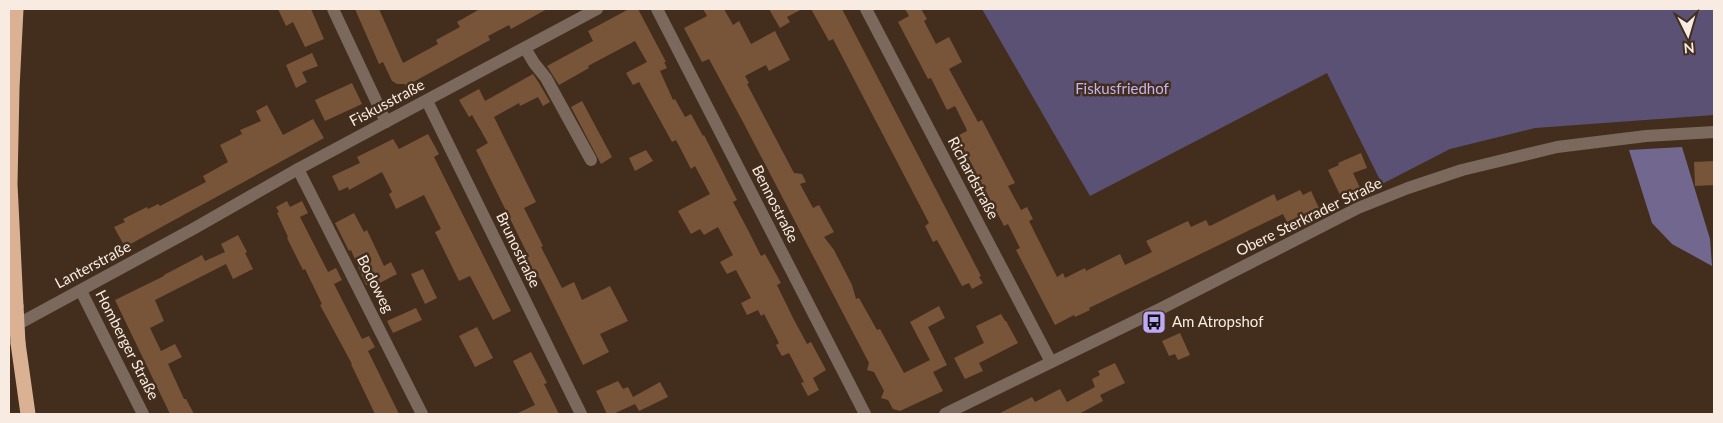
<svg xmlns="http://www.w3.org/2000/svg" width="1723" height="423" font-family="Lato,sans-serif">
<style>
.green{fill:#5b5175}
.forest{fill:#71678f}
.building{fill:#785538}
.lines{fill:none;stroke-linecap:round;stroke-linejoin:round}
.minor{stroke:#7a695c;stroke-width:12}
.highway{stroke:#dab293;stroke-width:15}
.highway-bridge{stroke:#dab293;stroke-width:15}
.labels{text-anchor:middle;stroke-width:5;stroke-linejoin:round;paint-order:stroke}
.park-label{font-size:15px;fill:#c4b3f5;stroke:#432e1e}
.street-label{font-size:15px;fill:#f8ebe1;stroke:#432e1e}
.poi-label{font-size:15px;fill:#f8ebe1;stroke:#432e1e;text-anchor:start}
</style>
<rect width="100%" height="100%" fill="#432e1e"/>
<polygon class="green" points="982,9 1714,9 1714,115 1535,128 1450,149 1382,184 1327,73 1090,196"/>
<polygon class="forest" points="1682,147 1710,239 1712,266 1672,244 1652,223 1629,150"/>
<g class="building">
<polygon points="278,9 311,9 324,39 305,47 293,22 286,26"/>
<polygon points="355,9 379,9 403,63 438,44 436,40 460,27 457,22 480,9 547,9 511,29 509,25 488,36 490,40 406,86 405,84 397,84 392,81 383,62 379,64"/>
<polygon points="629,9 638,9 666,62 664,62 667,68 660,71 673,100 675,99 685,117 691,114 703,136 704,135 737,200 733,202 748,230 761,256 765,254 781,283 777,285 793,318 807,344 811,342 826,370 813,378 819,390 808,396 801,383 804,382 789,353 782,356 779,351 776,345 779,343 764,314 761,316 758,310 747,315 741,303 751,298 736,270 727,274 720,262 733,255 718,227 704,235 700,229 691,234 678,211 710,194 695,166 691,169 676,140 672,142 639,82 633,85 626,73 647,62 635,41 588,66 589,68 559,85 547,66 593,41 588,31"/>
<polygon points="703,9 724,9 733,25 739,21 751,44 775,31 790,60 769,71 766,65 745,76 749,83 747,84 794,173 802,174 806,182 800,184 813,208 819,205 834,232 824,237 834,250 852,285 856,299 859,298 877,330 880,329 904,373 930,360 910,322 939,306 945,318 928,327 947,365 933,372 943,391 900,411 893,409 888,400 881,398 884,391 874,372 867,370 869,363 743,122 709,59 702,62 684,28 707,16"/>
<polygon points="769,9 802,9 787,17 790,22 780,28"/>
<polygon points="811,9 842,9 981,276 979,277 983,283 972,289 969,283 962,286 937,240 933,242 925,226 929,223 833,39 829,41"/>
<polygon points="905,9 921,9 927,19 924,21 936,44 949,37 962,62 949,69 978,122 982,120 1015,183 1008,186 1021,210 1027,207 1033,219 1029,221 1057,277 1063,273 1065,278 1085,268 1086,271 1120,254 1125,265 1152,252 1146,241 1188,221 1191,227 1206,220 1209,226 1212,225 1274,194 1277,201 1300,190 1303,195 1311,191 1319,208 1287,222 1283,214 1089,308 1090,310 1075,317 1074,315 1055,325 1016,250 1020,248 1008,224 1004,226 957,136 967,131 966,128 955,106 947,110 931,78 928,79 898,22 909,16"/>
<polygon points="312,53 318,66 302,72 307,82 296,88 286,65"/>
<polygon points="533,74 539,83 550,102 543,106 538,97 520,106 519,103 494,117 536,202 524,208 543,246 541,247 562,288 574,282 582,300 610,286 628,321 600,334 609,352 583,365 541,280 539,277 532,280 521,258 528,255 476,150 488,143 472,115 469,117 459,100 479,89 485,101"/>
<polygon points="352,83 362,104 325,121 315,100"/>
<polygon points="582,101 612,157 601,164 571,107"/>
<polygon points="267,105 283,135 313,119 324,138 125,247 114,227 125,222 123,219 147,207 148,209 158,204 160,206 206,182 203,176 228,162 220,145 242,134 240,130 261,121 256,111"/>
<polygon points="428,134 439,154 434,157 511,311 493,320 470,276 459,281 435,232 441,229 424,195 396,209 389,194 392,192 382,172 349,190 348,187 339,191 332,176 360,163 357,157 393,139 399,149"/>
<polygon points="646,150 653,161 635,171 629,158"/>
<polygon points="1361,153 1367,168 1353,173 1360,188 1341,197 1328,170 1339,165 1338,163"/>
<polygon points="1714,161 1714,185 1695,186 1694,162"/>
<polygon points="287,201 290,207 302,201 308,213 300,217 328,272 336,268 342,280 334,284 362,339 369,336 375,347 368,351 399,414 375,414 351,364 352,364 320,305 322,304 305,269 303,270 287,238 288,237 277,213 279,212 276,207"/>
<polygon points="354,213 364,232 367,230 384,266 391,262 397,274 370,288 368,284 366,285 351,250 349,251 335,223"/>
<polygon points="238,235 247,252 245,253 253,269 233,279 226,264 155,300 164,321 150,328 161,351 175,344 182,357 168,364 184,399 186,399 194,414 170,414 115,300 164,276 164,275 202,255 205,261 225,252 221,244"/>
<polygon points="423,269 437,298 425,304 411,274"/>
<polygon points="416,308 422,320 393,333 387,321"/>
<polygon points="1001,314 1005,321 1006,321 1018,343 979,363 983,371 965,379 954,358 984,343 976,326"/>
<polygon points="477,327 493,358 475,367 459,336"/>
<polygon points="1180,333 1190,355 1178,360 1175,354 1169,356 1162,341"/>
<polygon points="531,352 547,383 544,384 559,414 516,414 535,405 513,361"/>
<polygon points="1115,363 1125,383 1100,395 1103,401 1079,414 998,414 1032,397 1035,402 1060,389 1067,402 1095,387 1092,379 1100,375 1098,371"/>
<polygon points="618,381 623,389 628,387 633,397 660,382 668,397 639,411 635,404 613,414 607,414 596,391"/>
</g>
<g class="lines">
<g class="minor">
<polyline points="333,9 386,122"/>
<polyline points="657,9 865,414"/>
<polyline points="866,9 1051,362"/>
<polyline points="525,48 534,63 546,78 591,160"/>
<polyline points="427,101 581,414"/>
<polyline points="298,169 422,414"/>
<polyline points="81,291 143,414"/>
<polyline points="9,329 193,229 298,169 597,9"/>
<polyline points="945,414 1162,308 1358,208 1408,188 1462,170 1557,147 1646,136 1714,132"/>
</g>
<g class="highway">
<polyline points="16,306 10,184 12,88 16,9"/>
<polyline points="18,343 28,414"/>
</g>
<polyline class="highway-bridge" points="16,306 18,343"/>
</g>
<defs>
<g id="bus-square" transform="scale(1.25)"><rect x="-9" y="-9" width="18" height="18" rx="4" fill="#bda9f5" stroke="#432e1e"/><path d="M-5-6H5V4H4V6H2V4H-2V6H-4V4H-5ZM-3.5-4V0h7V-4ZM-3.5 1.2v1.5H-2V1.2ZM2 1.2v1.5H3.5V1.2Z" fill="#111"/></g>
</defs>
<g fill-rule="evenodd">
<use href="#bus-square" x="1154" y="322"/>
</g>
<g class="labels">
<g class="park-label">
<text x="1122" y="94">Fiskusfriedhof</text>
</g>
<g class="street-label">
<text transform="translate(387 103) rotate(-28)" y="5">Fiskusstraße</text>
<text transform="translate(973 178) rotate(62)" y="5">Richardstraße</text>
<text transform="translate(775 204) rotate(63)" y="5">Bennostraße</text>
<text transform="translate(1309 217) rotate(-26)" y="5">Obere Sterkrader Straße</text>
<text transform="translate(518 250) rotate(64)" y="5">Brunostraße</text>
<text transform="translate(93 265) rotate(-28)" y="5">Lanterstraße</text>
<text transform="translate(375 284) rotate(63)" y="5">Bodoweg</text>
<text transform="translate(127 345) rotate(63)" y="5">Homberger Straße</text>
</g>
<g class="poi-label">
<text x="1172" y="327">Am Atropshof</text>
</g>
</g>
<rect width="1723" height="423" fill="none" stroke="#f8ebe1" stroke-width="20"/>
<g transform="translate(1688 35) rotate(175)" stroke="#432e1e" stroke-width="4" paint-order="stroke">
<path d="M0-4L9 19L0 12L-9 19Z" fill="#f8ebe1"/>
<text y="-8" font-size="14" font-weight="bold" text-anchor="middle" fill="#f8ebe1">N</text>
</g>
</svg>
